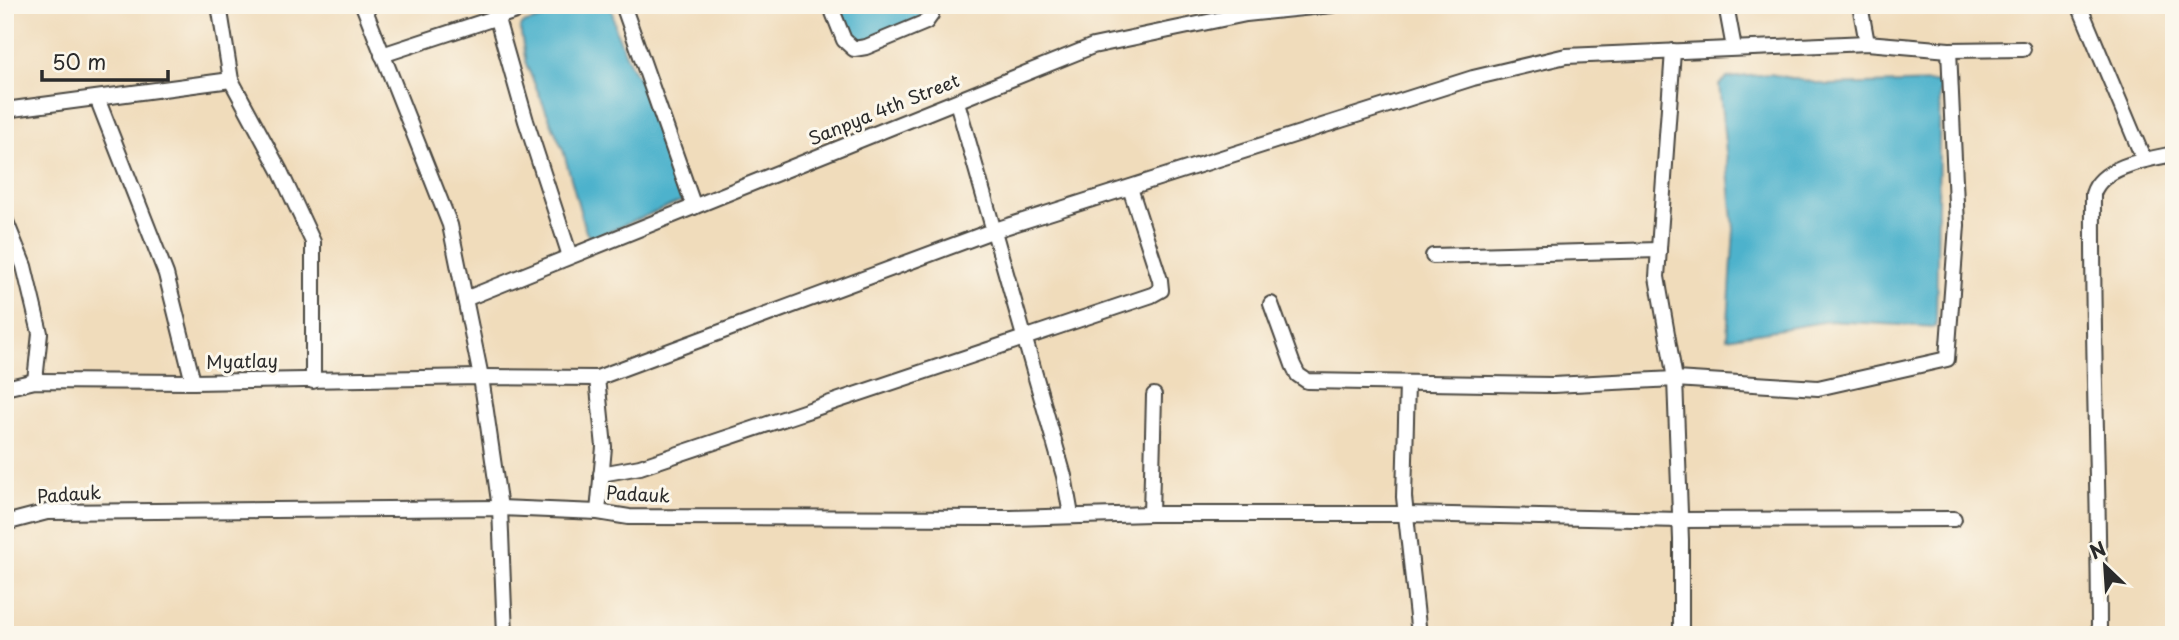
<svg xmlns="http://www.w3.org/2000/svg" width="2179" height="640" font-family="'Playpen Sans',sans-serif">
<style>
.water{fill:#4db2cc;stroke:#3c6e7c;stroke-width:2}
.lines{fill:none;stroke-linecap:round;stroke-linejoin:round}
.minor-casing{stroke:#494641;stroke-width:18}
.minor{stroke:#fff;stroke-width:14}
.labels{text-anchor:middle;stroke-width:6;stroke-linejoin:round;paint-order:stroke}
.street-label{font-size:18px;fill:#2b2b2b;stroke:#fbf7ec}
</style>
<rect width="100%" height="100%" fill="#fbf7ec"/>
<filter id="ink" filterUnits="userSpaceOnUse"><feTurbulence type="fractalNoise" baseFrequency=".0143" numOctaves="2"/><feDisplacementMap in="SourceGraphic" scale="14" xChannelSelector="R" yChannelSelector="G"/><feConvolveMatrix kernelMatrix="1 2 1 2 8 2 1 2 1" color-interpolation-filters="sRGB"/></filter>
<filter id="wash" filterUnits="userSpaceOnUse"><feTurbulence type="fractalNoise" baseFrequency=".00686" numOctaves="4" result="noise"/><feDisplacementMap in="SourceGraphic" scale="28" xChannelSelector="R" yChannelSelector="G"/><feGaussianBlur stdDeviation="1.57" result="paint"/><feColorMatrix in="noise" values="0 0 0 0 0 0 0 0 0 0 0 0 0 0 0 0 0 1.4 0 .05"/><feComposite in="paint" operator="in"/></filter>
<g filter="url(#wash)">
<rect width="100%" height="100%" fill="#f0dcbb"/>
<g class="water">
<polygon points="578,5 611,5 616,31 631,66 651,99 684,200 591,239 586,232 563,150 526,64 520,27 523,24 562,13"/>
<path d="M835,5H922V16L915,24L862,44C846,38 841,20 835,5Z"/>
<polygon points="1770,74 1827,85 1940,82 1936,327 1829,321 1727,338 1734,229 1719,85 1727,78"/>
</g>
</g>
<g filter="url(#ink)">
<g class="lines">
<g class="minor-casing">
<g id="minor">
<polyline points="219,5 231,80 280,171 313,242 313,381"/>
<polyline points="363,5 450,225 481,377 500,508 505,635"/>
<polyline points="493,5 526,121 570,256"/>
<polyline points="623,5 694,207"/>
<polyline points="830,5 844,40 854,49 866,47 926,22 931,15 933,5"/>
<polyline points="1726,5 1734,48"/>
<polyline points="1860,5 1867,43"/>
<polyline points="2079,5 2144,160"/>
<polyline points="1673,51 1657,277 1675,379 1818,388 1947,359 1957,225 1949,50"/>
<polyline points="382,55 534,5"/>
<polyline points="97,98 166,274 193,382"/>
<polyline points="957,102 1064,476 1071,515"/>
<polyline points="5,110 231,80"/>
<polyline points="5,219 24,266 40,333 35,381"/>
<polyline points="1433,256 1659,250"/>
<polyline points="465,299 1093,46 1246,14 1332,5"/>
<polyline points="1271,304 1293,365 1298,375 1307,381 1553,385 1675,379 1681,540 1681,635"/>
<polyline points="597,378 604,447 598,512"/>
<polyline points="1407,383 1404,497 1419,635"/>
<polyline points="5,388 35,381 193,382 481,377 597,378 992,231 1473,78 1566,56 1867,43 1949,50 2023,49"/>
<polyline points="601,474 640,467 1152,295 1161,290 1160,280 1130,188"/>
<polyline points="1151,514 1405,514 1681,520 1954,519"/>
<polyline points="5,523 47,512 500,508 598,512 629,517 1011,518 1151,514 1154,395"/>
<path d="M2099,635C2099,488 2092,341 2093,194C2101,166 2149,159 2174,154"/>
</g>
</g>
<use href="#minor" class="minor"/>
</g>
</g>
<g class="labels">
<g class="street-label">
<text transform="translate(884 110) rotate(-22)" y="6">Sanpya 4th Street</text>
<text transform="translate(242 362) rotate(-1)" y="6">Myatlay</text>
<text transform="translate(69 495) rotate(-4)" y="6">Padauk</text>
<text transform="translate(638 495) rotate(3)" y="6">Padauk</text>
</g>
</g>
<rect width="2179" height="640" fill="none" stroke="#fbf7ec" stroke-width="28"/>
<g transform="translate(2105 566) rotate(335)" stroke="#fbf7ec" stroke-width="5" paint-order="stroke">
<path d="M0-5L12 26L0 18L-12 26Z" fill="#2b2b2b"/>
<text y="-10" font-size="19" font-weight="bold" text-anchor="middle" fill="#2b2b2b">N</text>
</g>
<path d="M42 70v10h126v-10" fill="none" stroke="#2b2b2b" stroke-width="3.5"/>
<text x="52" y="70" font-size="21" fill="#2b2b2b" stroke="#fbf7ec" stroke-width="5" paint-order="stroke">50 m</text>
</svg>
